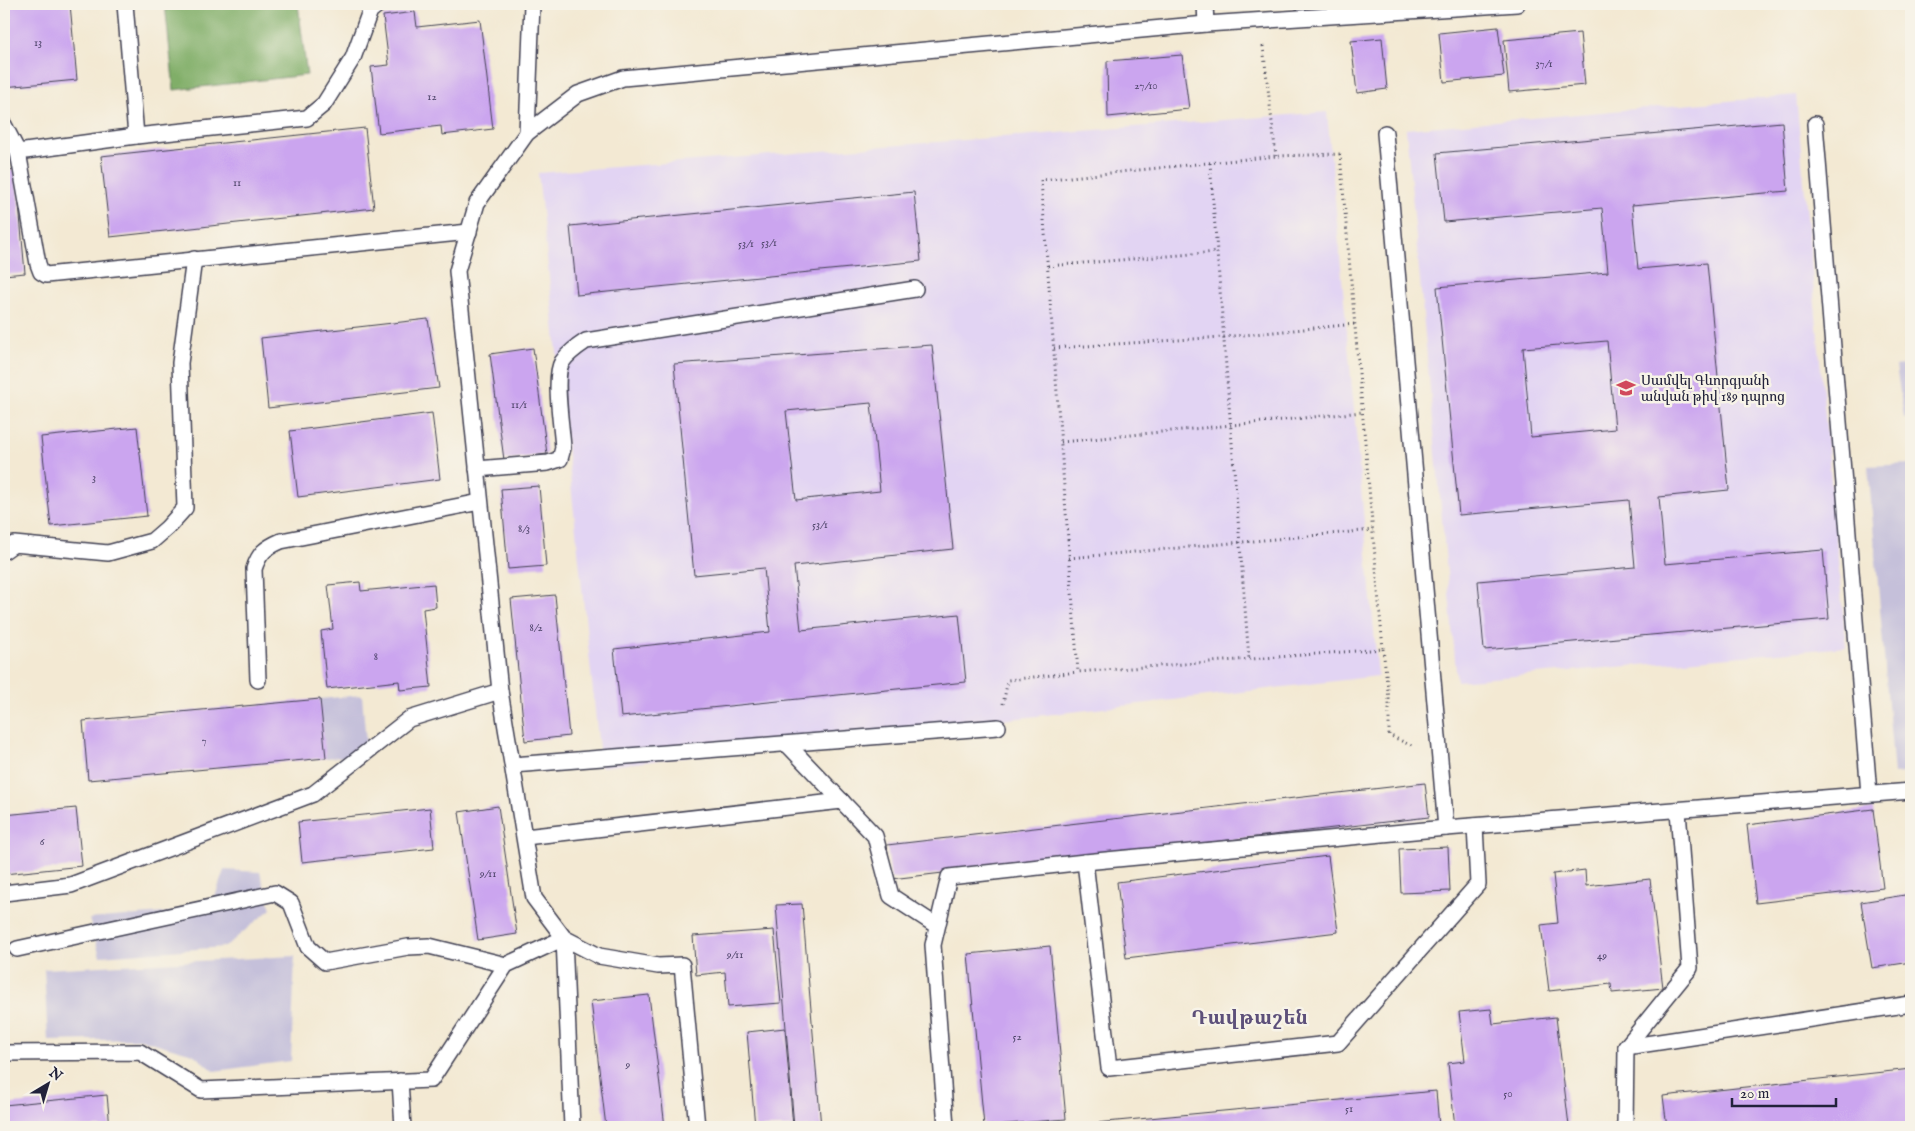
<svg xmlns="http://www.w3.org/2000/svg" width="1915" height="1131" font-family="'IM FELL English','Noto Serif Armenian',serif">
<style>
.built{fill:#e2d4f3}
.industrial{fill:#c5c0da}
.forest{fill:#80ae68;stroke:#516852}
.building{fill:#cba5ef;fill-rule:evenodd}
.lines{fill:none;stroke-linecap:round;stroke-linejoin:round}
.lane-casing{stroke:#414052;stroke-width:18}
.path{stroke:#414052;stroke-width:3;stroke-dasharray:1 4;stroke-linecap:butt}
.lane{stroke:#fff;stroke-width:15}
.labels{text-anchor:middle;stroke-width:5;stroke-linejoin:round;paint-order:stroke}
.number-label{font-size:11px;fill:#4c4368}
.poi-label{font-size:14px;fill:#22223b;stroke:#f7f3e8;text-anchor:start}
.district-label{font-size:19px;font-weight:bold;letter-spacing:1px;fill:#5d507a;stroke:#f7f3e8}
</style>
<rect width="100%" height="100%" fill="#f7f3e8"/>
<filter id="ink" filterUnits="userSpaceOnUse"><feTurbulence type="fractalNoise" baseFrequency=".02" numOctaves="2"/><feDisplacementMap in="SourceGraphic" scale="10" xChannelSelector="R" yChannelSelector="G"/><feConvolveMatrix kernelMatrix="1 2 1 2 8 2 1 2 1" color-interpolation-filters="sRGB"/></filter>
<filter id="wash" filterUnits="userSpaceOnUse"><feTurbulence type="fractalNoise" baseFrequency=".0096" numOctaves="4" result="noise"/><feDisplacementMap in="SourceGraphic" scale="20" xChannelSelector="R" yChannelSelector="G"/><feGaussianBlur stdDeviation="1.12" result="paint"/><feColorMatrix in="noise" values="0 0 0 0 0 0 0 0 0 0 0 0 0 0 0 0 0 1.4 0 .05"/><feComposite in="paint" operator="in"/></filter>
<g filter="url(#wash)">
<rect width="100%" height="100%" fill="#f3e9d3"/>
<g class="built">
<polygon points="1796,95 1846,647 1457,681 1406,129"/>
<polygon points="1327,112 1378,676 601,767 538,173"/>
</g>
<g class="industrial">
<polygon points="1911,363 1911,417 1904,418 1896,366"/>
<polygon points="1911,464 1911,772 1894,774 1868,466"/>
<polygon points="362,695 367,755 326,758 320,699"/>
<polygon points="224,870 260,872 271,909 225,947 100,956 89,919 211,909"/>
<polygon points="295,956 291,1061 214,1071 193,1054 140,1039 48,1041 44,969"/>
</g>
<polygon class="forest" points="165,4 298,4 307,75 174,90"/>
<g id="blocks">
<g class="building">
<polygon points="4,4 70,4 77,80 4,87"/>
<polygon points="415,12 417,27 480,20 493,129 442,135 441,126 379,133 371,67 389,65 383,16"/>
<polygon points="1498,27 1504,76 1444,82 1439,33"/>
<polygon points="1580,33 1585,85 1509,92 1504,40"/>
<polygon points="1382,38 1387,89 1357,93 1351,41"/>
<polygon points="1182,55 1189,109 1108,117 1107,61"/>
<path d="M1782,122L1788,191L1632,205L1638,269L1707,263L1729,490L1659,497L1665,564L1823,550L1829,619L1484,650L1478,581L1635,567L1629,500L1459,515L1437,287L1608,272L1602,208L1444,222L1437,153ZM1607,341L1615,429L1531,437L1523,348Z"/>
<polygon points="365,128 374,208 110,237 101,156"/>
<polygon points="16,170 25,273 4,275 4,171"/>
<polygon points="914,192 921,261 577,295 570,226"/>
<polygon points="428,319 439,388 268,408 261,338"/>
<path d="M932,345L953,549L794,566L801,630L959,614L966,682L621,717L614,649L770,632L764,568L694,575L674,364ZM871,403L880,491L796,500L786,411Z"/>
<polygon points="533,348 547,454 504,460 490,354"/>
<polygon points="432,413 440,479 298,497 290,431"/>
<polygon points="137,427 147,516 51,526 41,437"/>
<polygon points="539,486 546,566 508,569 501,489"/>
<polygon points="360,582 361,591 434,584 436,607 423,609 431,687 400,690 399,681 327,689 321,631 333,629 328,585"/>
<polygon points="555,595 569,736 525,741 511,599"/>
<polygon points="320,699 326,758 88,780 83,721"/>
<polygon points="1425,783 1429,817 891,879 887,845"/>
<polygon points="498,806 517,934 478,940 459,812"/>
<polygon points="76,808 82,866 4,874 4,815"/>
<polygon points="430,808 434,848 302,862 298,822"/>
<polygon points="1873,809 1883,888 1756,903 1747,825"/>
<polygon points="1448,847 1450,891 1401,893 1399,849"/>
<polygon points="1328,856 1338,932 1126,958 1117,882"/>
<polygon points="1585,870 1586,886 1650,879 1663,988 1612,993 1611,984 1549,991 1541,925 1558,923 1553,874"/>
<polygon points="1911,894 1911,962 1872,968 1861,902"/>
<polygon points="802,904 821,1127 794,1127 776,905"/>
<polygon points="774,930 781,1003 728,1007 725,972 696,975 693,936"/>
<polygon points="1050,946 1066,1119 984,1126 968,954"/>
<polygon points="649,995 665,1127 606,1127 591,1001"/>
<polygon points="1491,1009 1493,1024 1556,1017 1569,1126 1518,1127 1518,1122 1473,1127 1455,1127 1448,1063 1465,1061 1459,1012"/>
<polygon points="785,1028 793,1127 755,1127 747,1032"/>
<polygon points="1911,1069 1911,1127 1667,1127 1663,1096"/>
<polygon points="1436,1091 1439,1127 1085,1127 1085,1124"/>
<polygon points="107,1095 110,1127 4,1127 4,1105"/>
</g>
</g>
</g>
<g filter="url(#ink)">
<use href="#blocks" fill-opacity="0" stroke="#414052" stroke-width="1"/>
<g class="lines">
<g class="lane-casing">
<g id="lane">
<polyline points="125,4 136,136 18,152 38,264 41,272 46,275 469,232"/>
<polyline points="1205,4 1206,24"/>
<polyline points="1815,124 1869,794"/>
<polyline points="4,125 18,152"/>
<polyline points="527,133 532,4"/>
<polyline points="1385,133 1446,828"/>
<polyline points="136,136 307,118 324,104 353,58 370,11 379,4"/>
<path d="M477,469L548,463L560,459L563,448C562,428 553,377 562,362C568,353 577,347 586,341L915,289"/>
<polyline points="4,551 14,544 108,553 152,541 167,528 185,508 180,363 194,259"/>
<path d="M258,680L254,569C259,553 265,548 281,541L480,502"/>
<polyline points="787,744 875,836 891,896 937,926"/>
<polyline points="513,765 998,727"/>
<polyline points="525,837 842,801"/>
<polyline points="1085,862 1109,1068 1338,1043 1478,884 1475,826"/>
<polyline points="4,893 71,885 313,794 409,719 500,691"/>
<polyline points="17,949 275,893 291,903 308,947 325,962 408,947 429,946 506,965"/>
<polyline points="1626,1047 1911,1004"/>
<polyline points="4,1053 140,1052 201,1090 431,1080 506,965 564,938 572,1127"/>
<polyline points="400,1081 403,1127"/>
<polyline points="697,1127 682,965 658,966 599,956 564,938 534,898 500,691 457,271 477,203 527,133 578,94 623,78 1206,24 1517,4"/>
<polyline points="946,1127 933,945 949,877 1085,862 1446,828 1911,791"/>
<polyline points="1625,1127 1626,1047 1690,968 1678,811"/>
</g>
</g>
<g class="path">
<polyline points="1263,46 1276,156"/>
<polygon points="1340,154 1383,649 1078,672 1041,180 1276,156"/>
<polyline points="1210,163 1249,659"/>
<polyline points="1048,266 1216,252"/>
<polyline points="1054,348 1223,337 1355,324"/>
<polyline points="1061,442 1363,412"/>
<polyline points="1069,558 1373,530"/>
<polyline points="1383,649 1389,699 1389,735 1414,747"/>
<polyline points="1003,704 1008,680 1078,672"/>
</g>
<use href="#lane" class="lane"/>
</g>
</g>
<defs>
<g id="school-bare" transform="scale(1.5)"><path d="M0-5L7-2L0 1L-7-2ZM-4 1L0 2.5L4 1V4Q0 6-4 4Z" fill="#d1495b" stroke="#f7f3e8" stroke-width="2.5" paint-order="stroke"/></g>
</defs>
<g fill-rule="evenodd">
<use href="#school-bare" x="1626" y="388"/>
</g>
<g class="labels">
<g class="number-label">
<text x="38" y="46">13</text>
<text x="1544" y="67">37/1</text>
<text x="1146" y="89">27/10</text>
<text x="432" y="100">12</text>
<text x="237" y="186">11</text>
<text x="769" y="246">53/1</text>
<text x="746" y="247">53/1</text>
<text x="519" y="408">11/1</text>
<text x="94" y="481">3</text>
<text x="820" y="528">53/1</text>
<text x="524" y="532">8/3</text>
<text x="536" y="631">8/2</text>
<text x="376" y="660">8</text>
<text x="204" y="744">7</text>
<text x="42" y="845">6</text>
<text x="488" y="877">9/11</text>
<text x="735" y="958">9/11</text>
<text x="1602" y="959">49</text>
<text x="1017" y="1040">52</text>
<text x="628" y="1068">9</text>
<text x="1508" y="1097">50</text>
<text x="1349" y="1112">51</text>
</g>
<g class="poi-label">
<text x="1641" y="385">Սամվել Գևորգյանի<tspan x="1641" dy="16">անվան թիվ 189 դպրոց</tspan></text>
</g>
<g class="district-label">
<text x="1250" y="1024">Դավթաշեն</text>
</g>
</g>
<rect width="1915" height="1131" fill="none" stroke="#f7f3e8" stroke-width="20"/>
<g transform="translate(48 1084) rotate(38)" stroke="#f7f3e8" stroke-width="4" paint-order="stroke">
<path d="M0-4L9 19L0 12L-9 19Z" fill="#22223b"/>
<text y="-8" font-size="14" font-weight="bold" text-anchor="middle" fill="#22223b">N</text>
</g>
<path d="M1732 1098v8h104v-8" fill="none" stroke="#22223b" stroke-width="2.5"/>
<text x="1740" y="1098" font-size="15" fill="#22223b" stroke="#f7f3e8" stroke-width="4" paint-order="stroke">20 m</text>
</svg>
